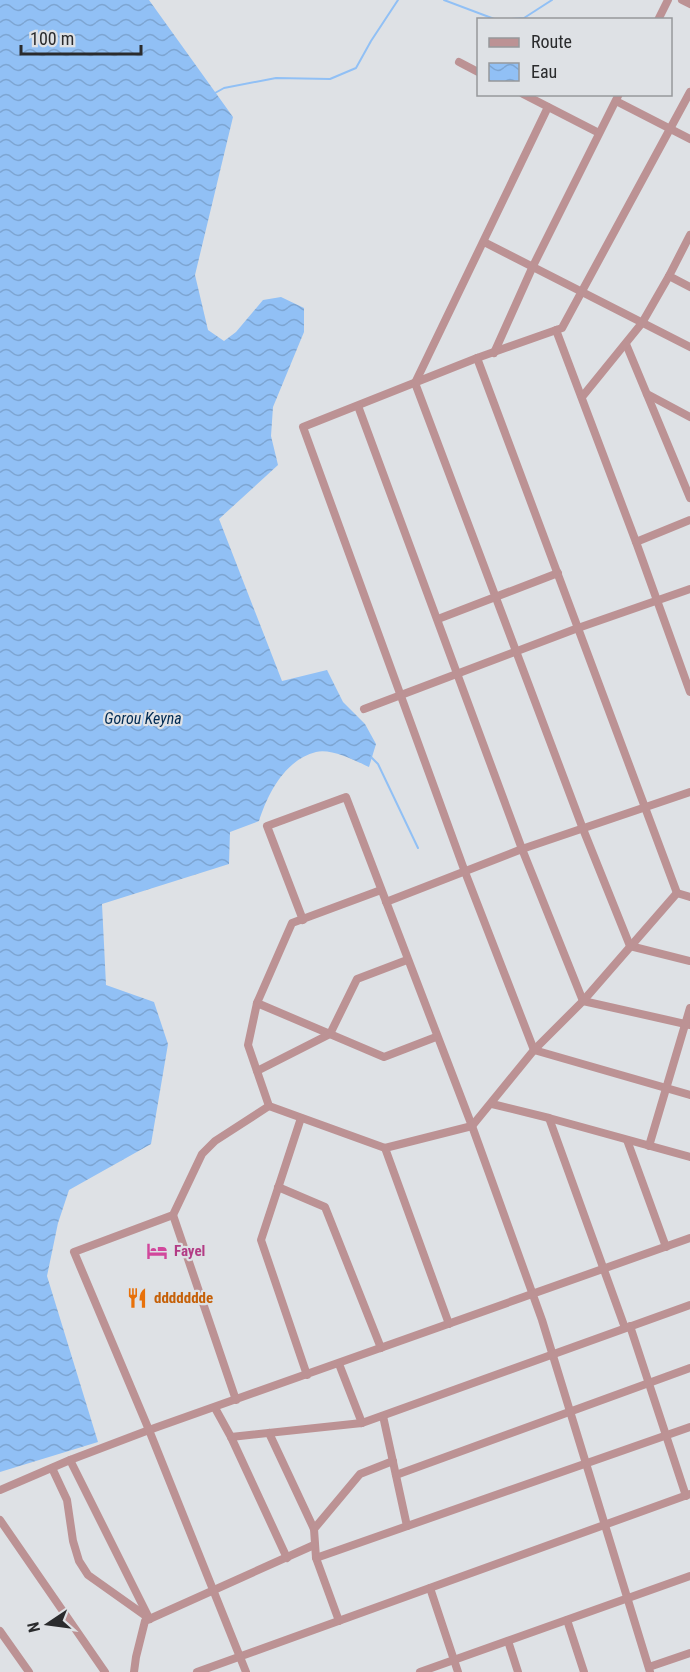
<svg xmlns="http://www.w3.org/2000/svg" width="690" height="1672" font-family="'Roboto Condensed',sans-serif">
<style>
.water{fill:url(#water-waves)}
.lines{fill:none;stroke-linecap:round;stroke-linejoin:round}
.stream{stroke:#91c0f5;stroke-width:2}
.street{stroke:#bc9294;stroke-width:8}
.labels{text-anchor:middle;stroke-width:4.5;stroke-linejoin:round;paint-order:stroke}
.hotel-label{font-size:15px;font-weight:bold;fill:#b23c85;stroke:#dee1e5;text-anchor:start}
.food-label{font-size:15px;font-weight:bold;fill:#c56008;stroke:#dee1e5;text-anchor:start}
.water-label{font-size:16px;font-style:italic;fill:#002b53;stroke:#dee1e5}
</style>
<defs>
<pattern id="water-waves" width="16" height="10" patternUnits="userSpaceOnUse" patternTransform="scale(1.5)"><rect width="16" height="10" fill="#91c0f5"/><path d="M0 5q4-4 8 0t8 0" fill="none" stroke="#7da5d2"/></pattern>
</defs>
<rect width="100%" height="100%" fill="#dee1e5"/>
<path class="water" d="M0,0H149L233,117L195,275L208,330L224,341L236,332L263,300L281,297L304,308V332L273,407L271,436L278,465L219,519L282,681L327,670L343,702L365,724L376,744L369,767C356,761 331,748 316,752C285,760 268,793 259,821L230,832L229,864L102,904L106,985L154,1002L168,1044L151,1144L69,1190L58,1223L47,1276L98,1442L0,1472Z"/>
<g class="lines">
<g class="stream">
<polyline points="444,0 497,20"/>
<polyline points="498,20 524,18 552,0"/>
<polyline points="215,93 224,88 276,78 330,79 356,68 371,41 398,0"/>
<polyline points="371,757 378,764 418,848"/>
</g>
<g class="street">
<polyline points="682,0 690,4"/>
<polyline points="658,20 668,0"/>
<polyline points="459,62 478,72"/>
<polyline points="690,92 562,328 477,358 303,427 465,872 534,1050 690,1095"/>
<polyline points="523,94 599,133"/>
<polyline points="616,101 690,139"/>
<polyline points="548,107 415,383 583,829 630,946 690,961"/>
<polyline points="484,242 690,347"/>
<polyline points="669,276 690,287"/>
<polyline points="556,330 636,542 690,692"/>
<polyline points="626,344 690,498"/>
<polyline points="494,353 533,266 619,94"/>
<polyline points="477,358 677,893"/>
<polyline points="647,394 690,417"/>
<polyline points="582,397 642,323 669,276 690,235"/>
<polyline points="358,406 522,849 583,1001 690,1025"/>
<polyline points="636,542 690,520"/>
<polyline points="438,619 558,573"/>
<polyline points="364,709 578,628 690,589"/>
<polyline points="381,890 292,923 257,1003 384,1057 436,1037"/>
<polyline points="677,893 690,897"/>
<polyline points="386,902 522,849 690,792"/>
<polyline points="303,920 267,826 346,797 472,1126 542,1320 650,1672"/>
<polyline points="257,1003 248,1045 269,1106"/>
<polyline points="257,1071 330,1034 357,979 407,960"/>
<polyline points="492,1104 549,1118 690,1157"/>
<polyline points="269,1106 385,1148 472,1126 534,1050 583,1001 677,893"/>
<polyline points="301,1118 261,1240 307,1375"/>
<polyline points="549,1118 625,1328"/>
<polyline points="627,1140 666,1247"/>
<polyline points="649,1146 690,1008"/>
<polyline points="385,1148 449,1324"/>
<polyline points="278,1187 325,1207 381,1348"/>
<polyline points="173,1215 236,1400"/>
<polyline points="630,1326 686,1496"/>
<polyline points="339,1364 362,1423"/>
<polyline points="215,1408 231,1437 287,1558"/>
<polyline points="383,1416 407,1526"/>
<polyline points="269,1433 314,1529 316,1558 339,1621"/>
<polyline points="231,1437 362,1423 690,1305"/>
<polyline points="70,1460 148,1616"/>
<polyline points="52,1468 67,1500 73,1541 79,1561 88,1575 150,1619"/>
<polyline points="396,1475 690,1368"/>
<polyline points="0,1490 70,1460 149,1430 690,1238"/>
<polyline points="0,1520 105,1672"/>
<polyline points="314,1529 360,1474 393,1461"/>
<polyline points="316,1558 690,1427"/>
<polyline points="430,1588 458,1672"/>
<polyline points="567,1620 584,1672"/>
<polyline points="0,1631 29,1672"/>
<polyline points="508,1641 518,1672"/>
<polyline points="649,1667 690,1653"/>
<polyline points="134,1672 136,1657 145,1621 314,1545"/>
<polyline points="197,1672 690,1494"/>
<polyline points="246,1672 149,1430 74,1252 173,1215 202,1154 215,1141 269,1106"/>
<polyline points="420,1672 690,1576"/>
</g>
</g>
<defs>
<g id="hotel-bare" transform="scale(1.62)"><path d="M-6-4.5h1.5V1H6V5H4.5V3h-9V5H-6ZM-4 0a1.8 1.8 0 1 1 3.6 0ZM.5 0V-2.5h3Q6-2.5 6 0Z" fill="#d1479c" stroke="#dee1e5" stroke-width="2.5" paint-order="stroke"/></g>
<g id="restaurant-bare" transform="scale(1.62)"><path d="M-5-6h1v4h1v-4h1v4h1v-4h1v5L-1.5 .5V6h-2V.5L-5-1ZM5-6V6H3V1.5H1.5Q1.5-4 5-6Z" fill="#e8710a" stroke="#dee1e5" stroke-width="2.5" paint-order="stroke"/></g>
</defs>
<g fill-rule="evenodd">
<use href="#hotel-bare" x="157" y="1251"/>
<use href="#restaurant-bare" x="137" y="1298"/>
</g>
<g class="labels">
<g class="hotel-label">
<text x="174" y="1256">Fayel</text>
</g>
<g class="food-label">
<text x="154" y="1303">ddddddde</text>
</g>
<g class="water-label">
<text x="143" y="724">Gorou Keyna</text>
</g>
</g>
<rect x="477" y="18" width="195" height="78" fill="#dee1e5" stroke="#96989b" stroke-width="1.5"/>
<rect x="489" y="38" width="30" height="9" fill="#bc9294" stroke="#96989b" stroke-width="1.5"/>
<text x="531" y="48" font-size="18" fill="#2a2b2d">Route</text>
<rect x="489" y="63" width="30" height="18" fill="url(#water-waves)" stroke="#96989b" stroke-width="1.5"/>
<text x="531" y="78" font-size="18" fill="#2a2b2d">Eau</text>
<g transform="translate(48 1624) rotate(257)" stroke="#dee1e5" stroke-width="4.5" paint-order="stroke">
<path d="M0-4.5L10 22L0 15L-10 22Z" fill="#2a2b2d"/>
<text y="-9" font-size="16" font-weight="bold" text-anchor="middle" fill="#2a2b2d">N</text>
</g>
<path d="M21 45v9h120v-9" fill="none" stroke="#2a2b2d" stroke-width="3"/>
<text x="30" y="45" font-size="18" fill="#2a2b2d" stroke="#dee1e5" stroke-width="4.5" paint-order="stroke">100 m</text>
</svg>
